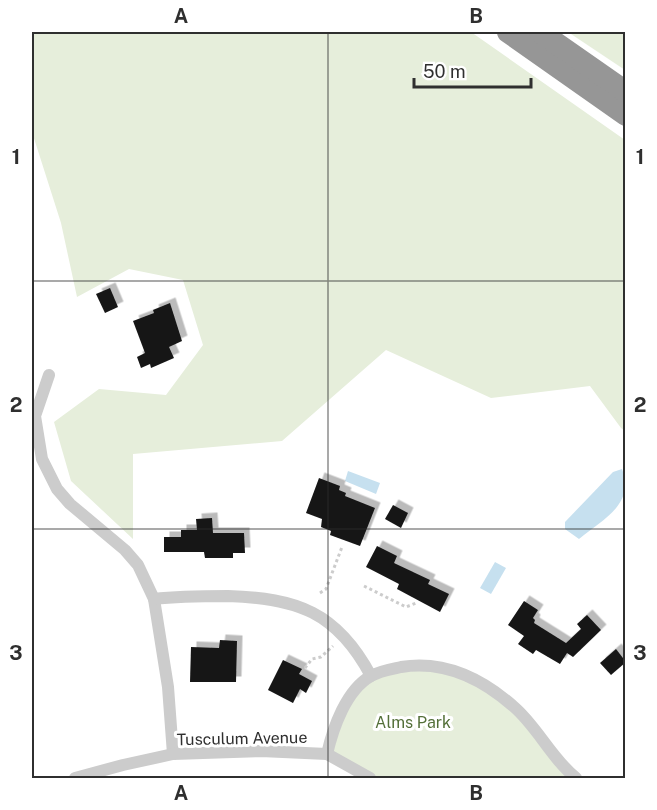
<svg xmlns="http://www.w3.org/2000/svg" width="657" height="810" font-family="'Public Sans',sans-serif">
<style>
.green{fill:#e6eedb}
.water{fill:#c6e0ef}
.building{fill:#161616;filter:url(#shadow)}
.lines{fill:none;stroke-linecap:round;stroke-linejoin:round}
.path{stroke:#ccc;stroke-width:3;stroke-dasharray:3 3;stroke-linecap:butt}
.minor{stroke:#ccc;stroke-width:12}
.motorway{stroke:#969696;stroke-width:22}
.grid{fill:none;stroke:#2f2f2f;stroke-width:1.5;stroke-opacity:0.55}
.labels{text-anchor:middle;stroke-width:6;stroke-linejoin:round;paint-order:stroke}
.park-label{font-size:16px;fill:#536f38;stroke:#fff}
.street-label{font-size:16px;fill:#2f2f2f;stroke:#fff}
.neatline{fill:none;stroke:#2f2f2f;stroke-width:2}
.grid-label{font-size:20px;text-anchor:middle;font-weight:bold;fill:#2f2f2f}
</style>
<defs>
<filter id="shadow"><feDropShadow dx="5.5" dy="-5.5" stdDeviation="0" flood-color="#0004"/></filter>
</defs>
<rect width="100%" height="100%" fill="#fff"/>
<g class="green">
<polygon points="32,32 471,32 625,140 625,431 621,428 590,386 491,398 386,350 282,441 133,454 133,539 71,481 54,422 99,389 166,395 203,345 183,280 129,269 77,297 61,223 32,132"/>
<polygon points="568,32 625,32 625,70"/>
<polygon points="445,667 514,706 576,778 370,778 334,757 330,739 339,716 371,676"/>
</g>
<g class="water">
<path d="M622,469C636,504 602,520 579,539L565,529V522L613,472Z"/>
<polygon points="348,471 380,483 376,494 345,481"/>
<polygon points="495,562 506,568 491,594 480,588"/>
</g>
<g class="building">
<polygon points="110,288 118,307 105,313 96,294"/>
<polygon points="170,303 182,341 169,347 174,358 151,368 150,364 141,368 137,357 145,353 133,321 154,313 153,310"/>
<polygon points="319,478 340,486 339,490 346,493 345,496 375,508 360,546 330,535 331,531 321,527 322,519 306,513"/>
<polygon points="393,505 408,513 401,528 385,519"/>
<polygon points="212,518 213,533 244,533 245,553 233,553 233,558 205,558 204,552 164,552 164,537 181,537 181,530 197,530 196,519"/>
<polygon points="377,546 397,556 394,563 430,580 428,584 449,594 440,612 397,589 399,584 366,567"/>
<polygon points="524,601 538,610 533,618 535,620 534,623 566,643 581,629 577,624 587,615 601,630 573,657 567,653 560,664 536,650 533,654 518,644 524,636 508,625"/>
<polygon points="220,640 237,641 236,682 190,682 191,647 219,648"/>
<polygon points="616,649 626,662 611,675 600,663"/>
<polygon points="283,660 302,669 299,674 312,681 306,693 300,689 293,703 268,690"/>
</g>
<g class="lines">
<g class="path">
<polyline points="364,586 406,607 416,603"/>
<polyline points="320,593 326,589 342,547"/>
<polyline points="305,668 312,659 321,657 333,646"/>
</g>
<g class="minor">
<polyline points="49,375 35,416 42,459 57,489 70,504 125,550 138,565 154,599 168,687 173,754"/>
<path d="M154,599C179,596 203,596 228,596C297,598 337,612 371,676"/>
<path d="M327,754C333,728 346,690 371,676C379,671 392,669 401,667C444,660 481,678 513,706C537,726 551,758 576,778"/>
<polyline points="75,778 123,765 173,754 261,751 327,754 370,778"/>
</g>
<g class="motorway">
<polyline points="508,32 626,115"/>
<polyline points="540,32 626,92"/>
</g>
</g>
<path class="grid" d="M328,32V778M32,281H626M32,529H626"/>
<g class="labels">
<g class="park-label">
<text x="413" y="728">Alms Park</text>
</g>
<g class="street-label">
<text transform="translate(242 738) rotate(-1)" y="6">Tusculum Avenue</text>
</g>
</g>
<rect width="657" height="810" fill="none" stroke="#ffffff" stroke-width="66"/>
<path d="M414 78v9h117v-9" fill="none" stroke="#2f2f2f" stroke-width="3"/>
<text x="423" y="78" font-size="18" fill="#2f2f2f" stroke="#ffffff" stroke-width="4.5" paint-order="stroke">50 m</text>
<rect x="33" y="33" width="591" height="744" class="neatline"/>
<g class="grid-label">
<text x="181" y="23">A</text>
<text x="476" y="23">B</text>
<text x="16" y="164">1</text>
<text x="640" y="164">1</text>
<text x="16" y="412">2</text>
<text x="640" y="412">2</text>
<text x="16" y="660">3</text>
<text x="640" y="660">3</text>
<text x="181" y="800">A</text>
<text x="476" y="800">B</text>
</g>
</svg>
